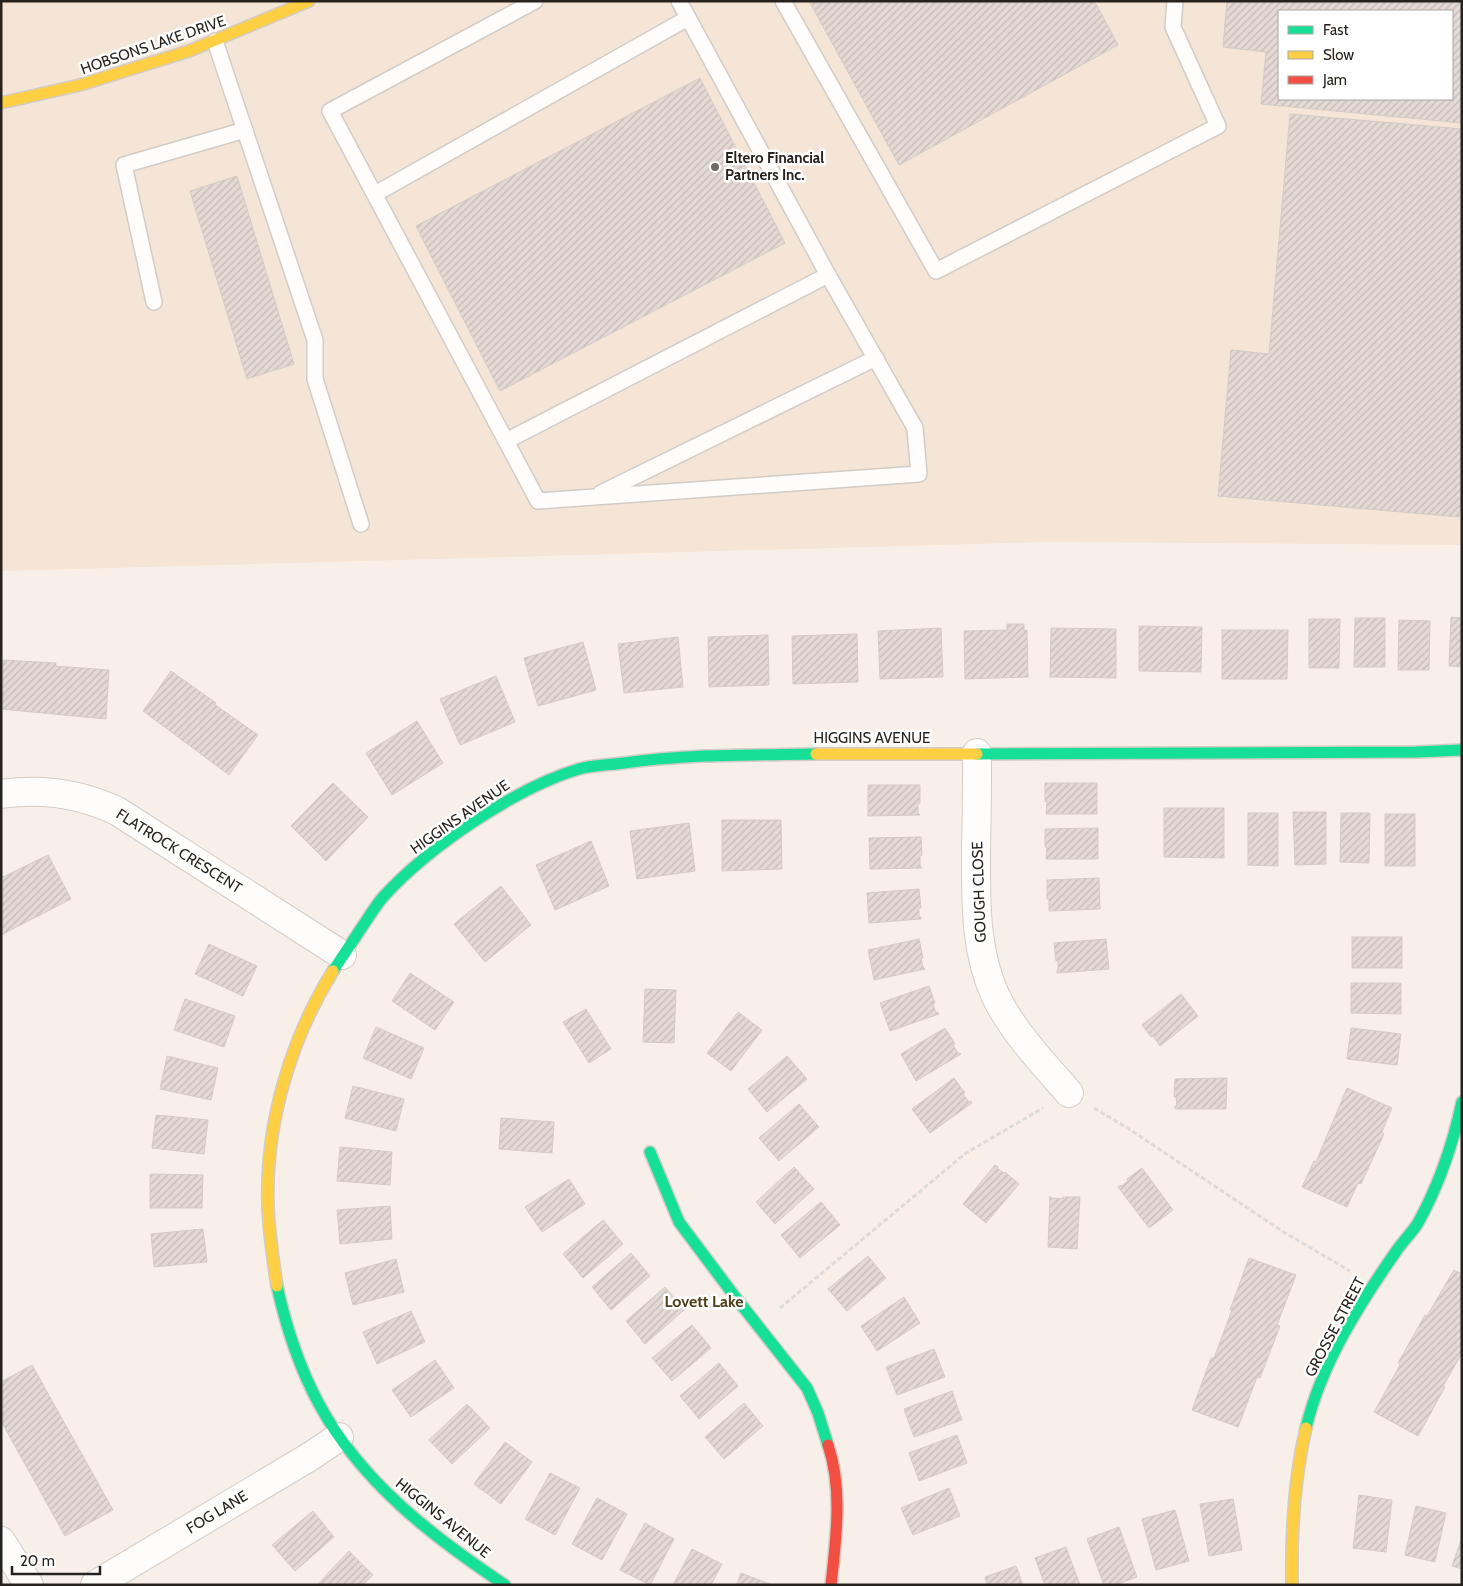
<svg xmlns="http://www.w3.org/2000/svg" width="1463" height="1586" font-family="Cabin,sans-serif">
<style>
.built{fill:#f4e5d7;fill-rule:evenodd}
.building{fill:url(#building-hatch);stroke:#d3cbc7;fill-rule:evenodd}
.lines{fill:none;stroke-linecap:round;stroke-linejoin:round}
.lane-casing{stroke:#d3ccc6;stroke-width:18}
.street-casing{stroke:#d3ccc6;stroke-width:30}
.fast-casing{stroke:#d3ccc6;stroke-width:14}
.slow-casing{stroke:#d3ccc6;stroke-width:14}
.jam-casing{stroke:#d3ccc6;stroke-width:14}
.path{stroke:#dddbd9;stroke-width:3;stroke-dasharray:5 2.5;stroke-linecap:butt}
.lane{stroke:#fefdfc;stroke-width:15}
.street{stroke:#fefdfc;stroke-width:28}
.fast{stroke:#16e098;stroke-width:11}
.slow{stroke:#ffcf43;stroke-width:11}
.jam{stroke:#f24e42;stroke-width:11}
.poi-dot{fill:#706a64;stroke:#fff;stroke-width:2}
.labels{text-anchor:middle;stroke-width:5;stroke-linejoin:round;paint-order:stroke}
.street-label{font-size:15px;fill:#27221d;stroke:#fff}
.poi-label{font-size:15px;font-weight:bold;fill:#27221d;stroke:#fff;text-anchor:start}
.neighbourhood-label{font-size:16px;font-weight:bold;fill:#4e4018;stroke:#fff}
</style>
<defs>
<pattern id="building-hatch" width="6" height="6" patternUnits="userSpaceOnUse" patternTransform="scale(1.25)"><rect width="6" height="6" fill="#e4d9d4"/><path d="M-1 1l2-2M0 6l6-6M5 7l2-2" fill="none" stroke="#c4bab6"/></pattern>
</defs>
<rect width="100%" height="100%" fill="#f8f0e8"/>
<path class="built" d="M1,1H1462V545L1048,542L1,571ZM1279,11H1452V99H1279Z"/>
<g class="building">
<polygon points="809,1 1096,1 1095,2 1118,45 899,165"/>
<path d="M1227,1H1462V123L1261,104L1266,52L1223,47ZM1279,11H1452V99H1279Z"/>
<polygon points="700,78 785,243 500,391 416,226"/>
<polygon points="1290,114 1462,129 1462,488 1459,517 1218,496 1231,350 1269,354"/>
<polygon points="237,176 294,364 247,379 190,191"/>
<polygon points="1451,617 1462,618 1462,667 1449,666"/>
<polygon points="1355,618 1385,618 1385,667 1354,667"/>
<polygon points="1309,619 1340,619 1339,668 1309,668"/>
<polygon points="1399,620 1430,621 1429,670 1398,670"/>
<polygon points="1007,624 1024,624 1024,631 1027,630 1028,677 965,679 964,631 1007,630"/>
<polygon points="1139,626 1202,627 1201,672 1139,671"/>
<polygon points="941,628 943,677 880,679 878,631"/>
<polygon points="1051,628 1116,629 1116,678 1050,677"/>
<polygon points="1222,630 1288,630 1287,679 1222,679"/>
<polygon points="857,634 858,682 793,684 792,636"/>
<polygon points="768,635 769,685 709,687 708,637"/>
<polygon points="678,637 683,687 624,693 618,644"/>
<polygon points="583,642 596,690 538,706 524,658"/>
<polygon points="2,660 56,663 56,666 109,670 106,719 1,709"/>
<polygon points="171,671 216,703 214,704 258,735 229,775 143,711"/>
<polygon points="496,676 515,722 460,745 440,699"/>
<polygon points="417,721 443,763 392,795 366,753"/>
<polygon points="333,783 368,817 326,861 291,826"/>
<polygon points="1045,783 1097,783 1097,814 1046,814 1047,801 1045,802"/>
<polygon points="868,785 920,785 920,803 918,804 918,813 920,815 868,816"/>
<polygon points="1164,808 1224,808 1224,858 1164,857"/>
<polygon points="1293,812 1326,812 1326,864 1295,865"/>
<polygon points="1248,813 1278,813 1278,866 1248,865"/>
<polygon points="1341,813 1370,813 1369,863 1340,862"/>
<rect x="1385" y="814" width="30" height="52"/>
<polygon points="722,820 781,820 782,869 722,871"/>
<polygon points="689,823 695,871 637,879 630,831"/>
<polygon points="1098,828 1098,859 1046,859 1047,847 1045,847 1045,829"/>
<polygon points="921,837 922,855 920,856 920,865 922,868 870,869 869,838"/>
<polygon points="591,841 609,886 555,910 536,865"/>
<polygon points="48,855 71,899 1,935 1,878"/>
<polygon points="1099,878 1100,909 1049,911 1049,899 1047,899 1047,880"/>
<polygon points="501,886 531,925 485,962 454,924"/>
<polygon points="919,889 921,908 919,908 919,917 921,917 921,919 869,923 867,893"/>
<rect x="1352" y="937" width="50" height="31"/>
<polygon points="919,939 923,958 921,958 923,967 925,969 874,980 868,950"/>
<polygon points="1106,939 1109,969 1057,973 1057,970 1058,970 1058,961 1056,961 1054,943"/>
<polygon points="209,944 257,966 243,996 195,974"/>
<polygon points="410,973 454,1002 435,1030 392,1001"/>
<polygon points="1351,983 1401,983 1401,1014 1351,1013"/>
<polygon points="929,986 935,1003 933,1004 936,1013 938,1012 939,1014 890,1031 880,1003"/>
<polygon points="645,989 676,990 674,1043 643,1042"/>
<polygon points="1181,994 1198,1016 1160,1046 1153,1036 1151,1037 1142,1025"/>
<polygon points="185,999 235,1016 224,1047 174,1030"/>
<polygon points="586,1009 611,1049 589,1063 563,1022"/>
<polygon points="738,1012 762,1030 731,1071 707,1053"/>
<polygon points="376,1027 424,1048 411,1079 363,1058"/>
<polygon points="945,1028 955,1044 953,1045 958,1053 961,1054 916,1081 901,1054"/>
<polygon points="1351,1028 1401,1034 1397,1065 1347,1059"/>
<polygon points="167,1056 218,1068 211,1100 160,1089"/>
<polygon points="787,1056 807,1079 767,1112 748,1089"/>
<polygon points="954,1078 965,1093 963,1094 969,1102 971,1101 972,1103 930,1133 912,1109"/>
<polygon points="1227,1078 1226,1109 1175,1109 1175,1106 1177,1106 1176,1097 1174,1097 1175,1079"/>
<polygon points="353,1086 404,1099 396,1131 345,1118"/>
<polygon points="1347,1088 1392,1108 1382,1132 1384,1134 1361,1184 1358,1183 1347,1207 1302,1187 1314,1161 1316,1162"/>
<polygon points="799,1104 819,1127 779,1161 759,1138"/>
<polygon points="156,1115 208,1120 204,1154 152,1148"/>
<polygon points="501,1118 554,1122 552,1153 499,1149"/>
<polygon points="340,1147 392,1152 390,1185 337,1181"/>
<polygon points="995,1165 998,1167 997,1168 1004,1173 1005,1172 1019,1184 986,1223 963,1204"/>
<polygon points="794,1167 814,1189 775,1224 756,1202"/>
<polygon points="1142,1168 1173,1210 1149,1228 1118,1187 1120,1185 1121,1186 1128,1181 1127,1179"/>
<polygon points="150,1174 203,1175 202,1208 150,1208"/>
<polygon points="569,1179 585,1204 542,1232 525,1207"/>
<polygon points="1050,1196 1051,1198 1062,1199 1063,1197 1080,1197 1077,1249 1048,1247"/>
<polygon points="821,1202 840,1225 800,1258 781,1235"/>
<polygon points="390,1206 392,1239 340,1244 337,1210"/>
<polygon points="603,1220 623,1244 583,1278 563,1254"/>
<polygon points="203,1229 207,1262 154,1267 151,1234"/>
<polygon points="631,1253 650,1276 611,1310 592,1287"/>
<polygon points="868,1256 886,1278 847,1311 828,1289"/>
<polygon points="1249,1258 1296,1275 1277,1325 1280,1326 1260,1378 1257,1377 1238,1427 1192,1410 1211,1358 1214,1358 1232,1310 1230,1310"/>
<polygon points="396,1259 404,1292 353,1305 345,1273"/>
<polygon points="1454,1270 1462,1274 1462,1353 1443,1386 1445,1387 1418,1436 1374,1412 1400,1365 1398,1363 1425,1315 1427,1316"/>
<polygon points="665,1287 684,1310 645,1344 626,1321"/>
<polygon points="904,1297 920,1323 877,1351 861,1326"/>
<polygon points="411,1311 425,1342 377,1364 363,1332"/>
<polygon points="692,1325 711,1348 672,1381 652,1358"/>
<polygon points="934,1349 945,1377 897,1395 886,1367"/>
<polygon points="435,1360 454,1388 411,1417 392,1390"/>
<polygon points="719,1363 738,1386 699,1419 680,1396"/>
<polygon points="32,1365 113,1510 65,1536 1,1421 1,1382"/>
<polygon points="952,1391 962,1420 914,1437 904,1409"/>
<polygon points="744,1403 763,1426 724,1459 705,1437"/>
<polygon points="467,1404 490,1428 452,1464 429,1440"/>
<polygon points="957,1435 967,1463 919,1481 909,1453"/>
<polygon points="505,1442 532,1462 501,1504 474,1484"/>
<polygon points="550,1473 580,1488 555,1535 525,1519"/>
<polygon points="949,1488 960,1516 913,1535 901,1508"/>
<polygon points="1359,1495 1392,1500 1386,1552 1353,1548"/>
<polygon points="597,1498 627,1514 602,1560 572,1544"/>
<polygon points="1233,1499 1242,1550 1209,1556 1200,1504"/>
<polygon points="1416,1506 1446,1513 1435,1562 1405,1555"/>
<polygon points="1175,1510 1189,1561 1156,1570 1142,1519"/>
<polygon points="313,1511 334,1537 295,1571 272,1545"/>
<polygon points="645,1523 674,1539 650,1585 620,1570"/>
<polygon points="1119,1527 1137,1577 1115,1585 1104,1585 1087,1539"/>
<polygon points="1462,1537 1462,1569 1452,1566"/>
<polygon points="1066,1547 1080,1585 1045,1585 1035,1558"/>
<polygon points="692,1549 722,1564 711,1585 673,1585"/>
<polygon points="349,1551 373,1575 363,1585 317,1585"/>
<polygon points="1016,1566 1023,1585 987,1585 985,1577"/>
<polygon points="741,1573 772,1585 737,1585"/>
</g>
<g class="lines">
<g class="lane-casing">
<g id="lane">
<polyline points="535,1 330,111 538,501 919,474 915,428 828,275 679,1"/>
<polyline points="783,1 936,271 1218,126 1173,27 1175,1"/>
<polyline points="215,41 315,340 315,379 361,524"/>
<polyline points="375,194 688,18"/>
<polyline points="154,302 124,165 245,130"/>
<polyline points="506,441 828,275"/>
<polyline points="601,493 876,358"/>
</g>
</g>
<g class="street-casing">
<g id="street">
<path d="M977,753C977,784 977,816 976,847C976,897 974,950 996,997C1014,1033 1043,1063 1069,1093"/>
<path d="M1,794C42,788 79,793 117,811L342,955"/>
<polyline points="1,1541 29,1585"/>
<polyline points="95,1585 311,1456 339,1437"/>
</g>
</g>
<g class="fast-casing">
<g id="fast">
<polyline points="977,754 1416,752 1462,750"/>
<path d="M333,971C342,957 351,944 360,930C368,919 375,906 384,896C429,847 515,788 579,769C593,765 609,765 624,763C688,754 752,755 816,754"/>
<polyline points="650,1152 679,1222 736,1298 807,1388 818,1413 828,1445"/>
<path d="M277,1286C286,1327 299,1367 319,1404C361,1482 433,1537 505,1585"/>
<path d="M1306,1428C1321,1365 1358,1306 1395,1253C1402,1242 1411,1234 1418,1223C1439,1185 1453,1144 1462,1102"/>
</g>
</g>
<g class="slow-casing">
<g id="slow">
<polyline points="1,103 80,85 189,51 309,1"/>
<polyline points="816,754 977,754"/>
<path d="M277,1286C273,1260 269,1234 268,1207C265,1125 290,1040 333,971"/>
<path d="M1292,1585C1291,1532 1294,1479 1306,1428"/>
</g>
</g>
<g class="jam-casing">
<path id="jam" d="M828,1445C843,1489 836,1539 831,1585"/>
</g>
<g class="path">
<polyline points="1094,1108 1129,1129 1282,1231 1350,1271"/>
<polyline points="780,1308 966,1153 1043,1108"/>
</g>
<use href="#lane" class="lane"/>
<use href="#street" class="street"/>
<use href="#fast" class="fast"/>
<use href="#slow" class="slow"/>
<use href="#jam" class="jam"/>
</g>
<circle class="poi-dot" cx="715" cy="167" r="5"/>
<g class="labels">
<g class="street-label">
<text transform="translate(153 45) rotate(-19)" y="5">HOBSONS LAKE DRIVE</text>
<text x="872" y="743">HIGGINS AVENUE</text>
<text transform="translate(460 817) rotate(-35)" y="5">HIGGINS AVENUE</text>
<text transform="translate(179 851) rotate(32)" y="5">FLATROCK CRESCENT</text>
<text transform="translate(979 892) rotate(-92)" y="5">GOUGH CLOSE</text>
<text transform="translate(1335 1327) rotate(-62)" y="5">GROSSE STREET</text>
<text transform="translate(217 1512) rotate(-31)" y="5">FOG LANE</text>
<text transform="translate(443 1518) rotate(39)" y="5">HIGGINS AVENUE</text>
</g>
<g class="poi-label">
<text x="725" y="163">Eltero Financial<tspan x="725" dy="17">Partners Inc.</tspan></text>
</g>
<g class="neighbourhood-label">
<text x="704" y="1307">Lovett Lake</text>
</g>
</g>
<rect width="1463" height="1586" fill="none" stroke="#27221d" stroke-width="5"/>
<rect x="1278" y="10" width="175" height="90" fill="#ffffff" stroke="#a9a7a5"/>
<rect x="1288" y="26" width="25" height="8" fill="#16e098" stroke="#a9a7a5"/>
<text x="1323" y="35" font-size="15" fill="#27221d">Fast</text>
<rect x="1288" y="51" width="25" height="8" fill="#ffcf43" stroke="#a9a7a5"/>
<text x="1323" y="60" font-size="15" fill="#27221d">Slow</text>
<rect x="1288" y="76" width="25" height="8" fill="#f24e42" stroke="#a9a7a5"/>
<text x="1323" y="85" font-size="15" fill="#27221d">Jam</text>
<path d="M12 1566v8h88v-8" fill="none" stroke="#27221d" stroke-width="2.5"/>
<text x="20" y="1566" font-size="15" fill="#27221d" stroke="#ffffff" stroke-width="4" paint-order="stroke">20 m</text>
</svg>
